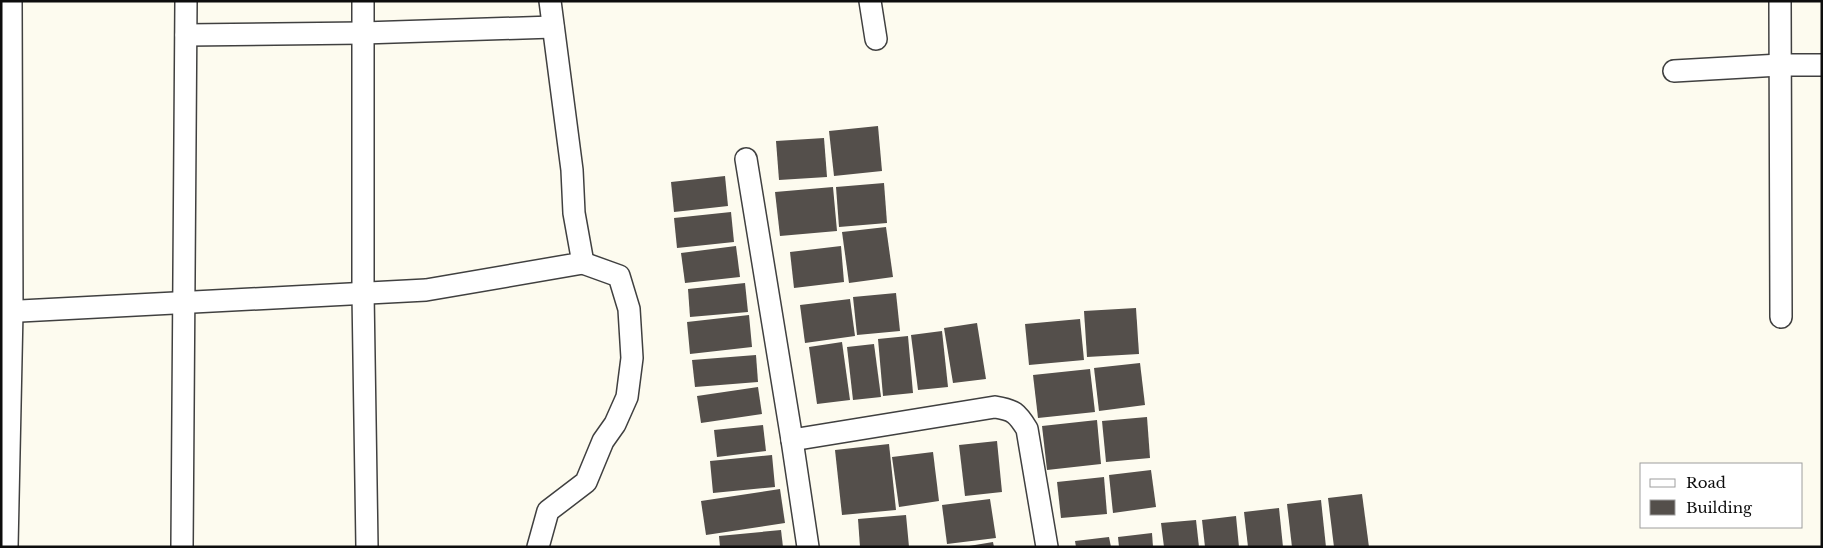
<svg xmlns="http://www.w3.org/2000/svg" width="1823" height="548" font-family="'Libre Baskerville',serif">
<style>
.building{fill:#544f4b}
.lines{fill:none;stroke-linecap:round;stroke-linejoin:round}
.street-casing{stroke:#404040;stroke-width:24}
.street{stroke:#fff;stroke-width:21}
</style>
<rect width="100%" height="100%" fill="#fdfbef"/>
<g class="building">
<polygon points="878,126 882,171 834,176 829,131"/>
<polygon points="824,138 827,177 779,180 776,141"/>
<polygon points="725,176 728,206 674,212 671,182"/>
<polygon points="884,183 887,223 839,227 836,187"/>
<polygon points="833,187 837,231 780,236 775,192"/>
<polygon points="731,212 734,242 677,248 674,218"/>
<polygon points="886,227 893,277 849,283 842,232"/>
<polygon points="736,246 740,277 685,283 681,253"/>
<polygon points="841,246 844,282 794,288 790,252"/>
<polygon points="745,283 748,312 690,317 688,289"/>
<polygon points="896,293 900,331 857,335 853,297"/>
<polygon points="850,299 855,336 805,343 800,305"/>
<polygon points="1136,308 1139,354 1087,357 1084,311"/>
<polygon points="749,315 752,347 690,354 687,322"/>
<polygon points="1080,319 1084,360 1029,365 1025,324"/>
<polygon points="977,323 986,379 953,383 944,328"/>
<polygon points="942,331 948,387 918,390 911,335"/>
<polygon points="908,336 913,393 883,396 878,339"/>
<polygon points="842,342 850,400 817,404 809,347"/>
<polygon points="874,344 881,397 853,400 847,347"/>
<polygon points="756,355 758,382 695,387 692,360"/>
<polygon points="1140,363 1145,405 1099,411 1094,368"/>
<polygon points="1090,369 1095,412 1038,418 1033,375"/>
<polygon points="758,387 762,414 701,423 697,396"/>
<polygon points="1147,417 1150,458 1106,462 1102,421"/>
<polygon points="1097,420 1101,464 1047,470 1042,426"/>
<polygon points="763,425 766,451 717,457 714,430"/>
<polygon points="997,441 1002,492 965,496 959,445"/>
<polygon points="889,444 896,510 842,515 835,450"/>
<polygon points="933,452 939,501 899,507 892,457"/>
<polygon points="772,455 775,487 713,493 710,461"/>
<polygon points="1151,470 1156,507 1113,513 1109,475"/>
<polygon points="1104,477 1107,514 1061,518 1057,482"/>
<polygon points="780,489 785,523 706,535 701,501"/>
<polygon points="1362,494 1369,547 1334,547 1328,498"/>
<polygon points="990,499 996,538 947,544 942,505"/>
<polygon points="1321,500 1326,547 1292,547 1287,504"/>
<polygon points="1279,508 1283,547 1248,547 1244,512"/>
<polygon points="906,515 909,547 860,547 858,519"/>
<polygon points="1236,516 1239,547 1205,547 1202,520"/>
<polygon points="1196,520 1199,547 1164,547 1161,523"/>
<polygon points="781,530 783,547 720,547 719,536"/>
<polygon points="1152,533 1153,547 1119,547 1118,537"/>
<polygon points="1109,537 1111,547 1076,547 1075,541"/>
<polygon points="993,542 994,547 969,547 969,546"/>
</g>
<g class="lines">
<g class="street-casing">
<g id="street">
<polyline points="363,1 363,293 367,547"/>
<polyline points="870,1 876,39"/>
<polyline points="1780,1 1781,317"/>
<polyline points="186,35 363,33 553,27"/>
<polyline points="1674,71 1780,65 1822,65"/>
<polyline points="746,159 792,440 808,547"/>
<polyline points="1,312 426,290 583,263 574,213 572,170 550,1"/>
<path d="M792,440L995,407C1014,410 1017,413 1027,429L1047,547"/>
<polyline points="7,547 12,311 11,1"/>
<polyline points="182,547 186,1"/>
<polyline points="538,547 548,511 586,482 603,441 615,424 627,397 632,358 629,309 619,276 583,263"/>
</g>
</g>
<use href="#street" class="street"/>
</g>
<rect width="1823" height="548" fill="none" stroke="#0d0d0d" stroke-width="5"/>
<rect x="1640" y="463" width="162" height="65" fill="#ffffff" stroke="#9e9e9e"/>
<rect x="1650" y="479" width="25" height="8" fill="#ffffff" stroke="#9e9e9e"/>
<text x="1686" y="488" font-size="15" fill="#0d0d0d">Road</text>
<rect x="1650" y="500" width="25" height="15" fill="#544f4b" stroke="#9e9e9e"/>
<text x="1686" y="513" font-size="15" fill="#0d0d0d">Building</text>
</svg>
